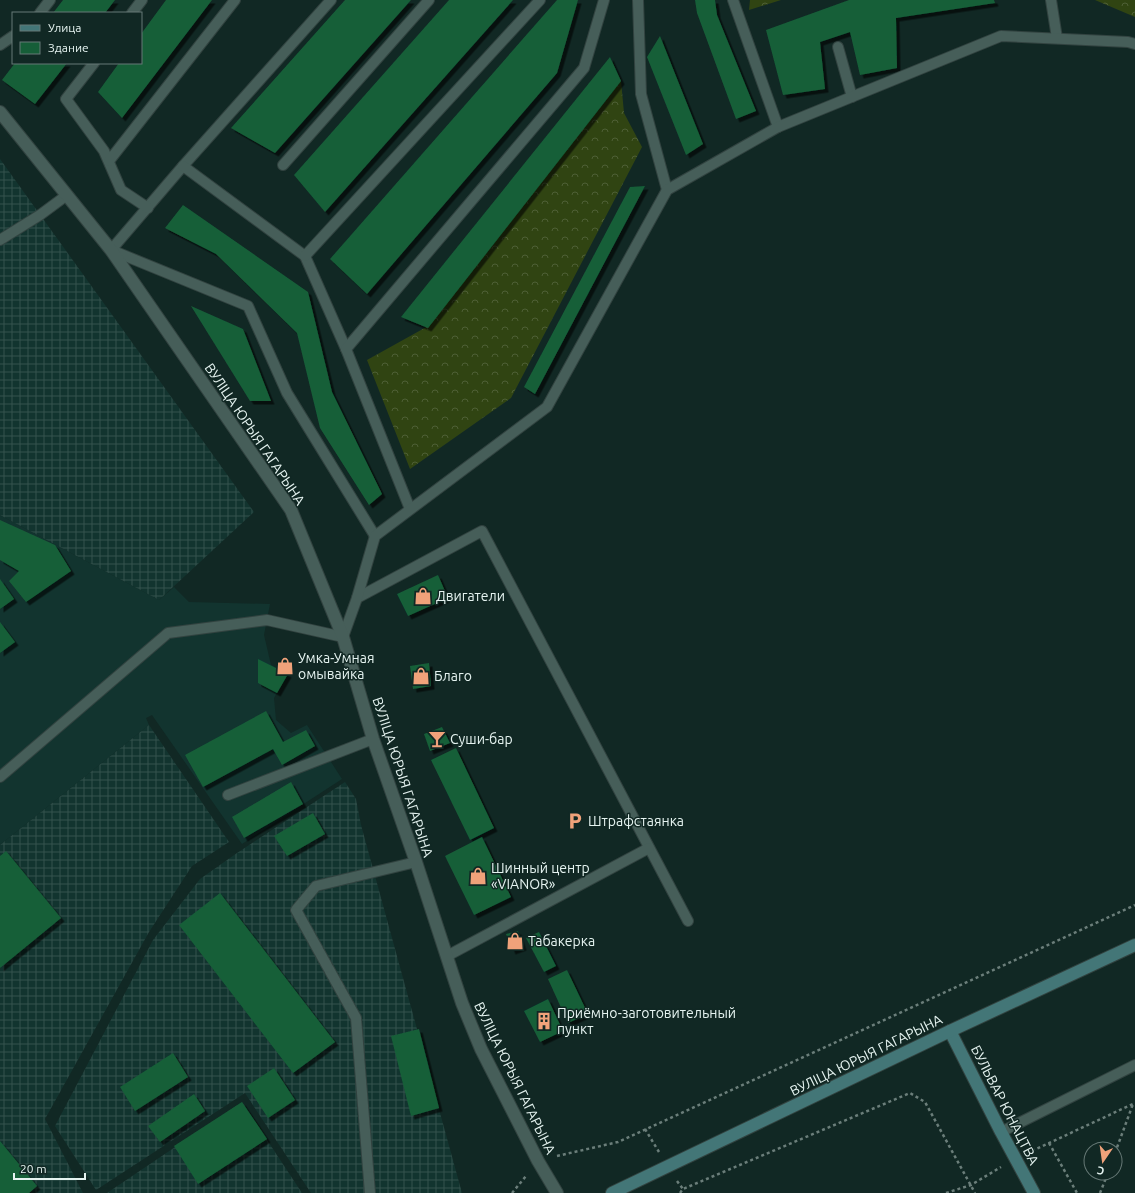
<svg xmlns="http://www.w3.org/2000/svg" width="1135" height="1193" font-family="Ubuntu,sans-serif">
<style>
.built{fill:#12342f}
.industrial{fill:url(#industrial-grid)}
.forest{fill:url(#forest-crowns)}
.building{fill:#165e38;filter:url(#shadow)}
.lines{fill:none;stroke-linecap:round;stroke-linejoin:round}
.lane-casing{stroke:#324340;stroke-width:12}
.street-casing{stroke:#324340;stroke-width:14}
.secondary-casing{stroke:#324340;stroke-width:14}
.path{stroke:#6b7e7a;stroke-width:2.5;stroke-dasharray:3 3;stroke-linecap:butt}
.lane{stroke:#465e59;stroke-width:10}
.street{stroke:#465e59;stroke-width:12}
.secondary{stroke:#437677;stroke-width:12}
.labels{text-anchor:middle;stroke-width:3;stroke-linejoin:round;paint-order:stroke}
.street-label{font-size:14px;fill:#e5f3f0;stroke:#112824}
.poi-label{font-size:14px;fill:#e5f3f0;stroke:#112824;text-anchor:start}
</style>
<defs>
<pattern id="industrial-grid" width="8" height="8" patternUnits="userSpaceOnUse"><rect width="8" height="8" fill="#12342f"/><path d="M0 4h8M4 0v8" fill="none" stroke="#34524d"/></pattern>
<pattern id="forest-crowns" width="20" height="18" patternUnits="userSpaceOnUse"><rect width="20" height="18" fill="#304412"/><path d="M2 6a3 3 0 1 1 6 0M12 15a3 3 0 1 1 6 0" fill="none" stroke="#4e5f35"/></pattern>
<filter id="shadow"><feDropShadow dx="3.5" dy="3.5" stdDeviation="0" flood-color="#0009"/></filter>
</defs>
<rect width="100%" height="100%" fill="#112824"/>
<polygon class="built" points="0,515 159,600 174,587 189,602 270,604 264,635 271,665 288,674 274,698 276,720 291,733 307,725 342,779 242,844 152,715 146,718 149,725 0,845"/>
<g class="industrial">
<polygon points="0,159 254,512 159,600 0,515"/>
<polygon points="149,725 229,842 192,866 149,932 45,1119 83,1193 0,1193 0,845"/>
<polygon points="345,782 356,799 361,825 462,1193 311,1193 245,1093 96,1190 55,1126 153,940 200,879 237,853"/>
<polygon points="242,1102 302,1193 107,1193"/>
</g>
<g class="forest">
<polygon points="750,0 781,0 749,10"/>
<polygon points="1095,0 1135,0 1135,17"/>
<polygon points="621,81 624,113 642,147 511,398 410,469 367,360 430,325"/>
</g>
<g class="building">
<polygon points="63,0 115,0 105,13 53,13"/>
<polygon points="166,0 212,0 122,118 98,92 119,63 141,63 141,34"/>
<polygon points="345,0 411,0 275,153 231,128"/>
<polygon points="449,0 513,0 325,212 294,175"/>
<polygon points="557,0 578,0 557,73 367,294 330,259"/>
<polygon points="695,0 715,0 717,15 756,111 736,119 697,13"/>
<polygon points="849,0 994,0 995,3 896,18 897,68 860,75 850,32 820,42 825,89 783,95 766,30"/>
<polygon points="660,36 703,144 686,155 647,57"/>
<polygon points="610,57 621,81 428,328 401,317"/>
<polygon points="15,63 67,63 35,104 2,80"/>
<polygon points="645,186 535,394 524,387 630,187"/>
<polygon points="183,205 308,292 332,392 382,494 369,505 320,428 297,333 216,254 165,228"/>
<polygon points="191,306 243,329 271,401 250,401"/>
<polygon points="0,520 55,545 71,571 26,602 9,581 19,571 0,560"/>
<polygon points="438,575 448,598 408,616 397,594"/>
<polygon points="0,579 14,599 0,609"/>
<polygon points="0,622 15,642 0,653"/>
<polygon points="258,659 288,674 277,693 258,683"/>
<polygon points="429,663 431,686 413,689 410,666"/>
<polygon points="266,711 283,742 306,730 315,746 282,765 273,749 203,787 185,755"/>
<polygon points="442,727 450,743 430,751 424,734"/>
<polygon points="456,748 494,828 470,840 431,760"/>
<polygon points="291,782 303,804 244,838 232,817"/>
<polygon points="313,813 325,834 287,856 274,836"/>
<polygon points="482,837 511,897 474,915 445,856"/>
<polygon points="6,851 61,918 0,968 0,856"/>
<polygon points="220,893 335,1042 293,1073 179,925"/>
<polygon points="518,931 523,947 512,951 506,934"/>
<polygon points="539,932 556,966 544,972 526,938"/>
<polygon points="567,970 588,1014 568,1023 548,979"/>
<polygon points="548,999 563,1031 540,1042 524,1011"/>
<polygon points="419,1029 439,1108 411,1116 391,1036"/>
<polygon points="173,1053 188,1077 135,1111 120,1087"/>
<polygon points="274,1068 295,1100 268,1118 247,1086"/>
<polygon points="194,1094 205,1111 160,1142 148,1126"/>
<polygon points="242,1102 267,1139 198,1184 174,1146"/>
<polygon points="0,1141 37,1186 29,1193 0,1193"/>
</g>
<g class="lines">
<g class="lane-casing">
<g id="lane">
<polyline points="331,0 183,166 111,250 248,306 287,393 375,536"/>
<polyline points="638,0 641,94 667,190"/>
<polyline points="733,0 778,127"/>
<polyline points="1051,0 1057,38"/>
<polyline points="40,13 50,0"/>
<polyline points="132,13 142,0"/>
<polyline points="0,45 13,36"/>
<polyline points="838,47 852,97"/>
<polyline points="94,63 66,99 104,151 121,190 148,208"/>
<polyline points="109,161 235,0"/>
<polyline points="283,165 429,0"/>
<polyline points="183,166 305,256 346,349"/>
<polyline points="0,240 40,215 67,195"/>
<polyline points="305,256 540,0"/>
<polyline points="410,509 346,349 584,68 604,0"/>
<polyline points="357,598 482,531 688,921"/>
<polyline points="0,777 168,633 267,620 343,637 357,598 375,536 547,407 667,190 778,127 1001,36 1128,42 1135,44"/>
<polyline points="228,795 373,739"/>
<polyline points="447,956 649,848"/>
<polyline points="1001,1132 1135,1065"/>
<polyline points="370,1193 356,1018 296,910 316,886 416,862"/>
</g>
</g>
<g class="street-casing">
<polyline id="street" points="0,112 111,250 291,510 343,637 373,739 416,862 462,1003 481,1049 538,1161 557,1193"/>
</g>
<g class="secondary-casing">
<g id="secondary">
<polyline points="950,1031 1001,1132 1034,1193"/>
<polyline points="612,1193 950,1031 1135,945"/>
</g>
</g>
<g class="path">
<polyline points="645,1129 659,1152"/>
<polyline points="1049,1143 1077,1193"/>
<polyline points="1032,1151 1135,1103"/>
<polyline points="1115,1153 1133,1104"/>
<polyline points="557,1156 618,1142 1135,905"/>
<polyline points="677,1181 683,1189"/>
<polyline points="512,1193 526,1176"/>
<polyline points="680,1193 683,1189 910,1093 925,1102 975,1193"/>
<polyline points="946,1193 971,1185 1001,1167"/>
<polyline points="1100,1193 1108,1173"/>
</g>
<use href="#lane" class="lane"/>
<use href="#street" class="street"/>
<use href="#secondary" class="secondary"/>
</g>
<defs>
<g id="shop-bare" transform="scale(1.38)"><path d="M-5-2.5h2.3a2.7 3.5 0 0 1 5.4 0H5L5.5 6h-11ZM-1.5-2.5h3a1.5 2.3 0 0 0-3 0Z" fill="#f0a27a" stroke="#112824" stroke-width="2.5" paint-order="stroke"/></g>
<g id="bar-bare" transform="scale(1.38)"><path d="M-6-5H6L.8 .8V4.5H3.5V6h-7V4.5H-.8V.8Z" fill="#f0a27a" stroke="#112824" stroke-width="2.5" paint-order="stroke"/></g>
<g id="parking-bare" transform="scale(1.38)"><path d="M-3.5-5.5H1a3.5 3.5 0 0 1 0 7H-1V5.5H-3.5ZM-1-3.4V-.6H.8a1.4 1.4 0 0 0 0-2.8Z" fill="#f0a27a" stroke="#112824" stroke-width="2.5" paint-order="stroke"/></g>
<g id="building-bare" transform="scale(1.38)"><path d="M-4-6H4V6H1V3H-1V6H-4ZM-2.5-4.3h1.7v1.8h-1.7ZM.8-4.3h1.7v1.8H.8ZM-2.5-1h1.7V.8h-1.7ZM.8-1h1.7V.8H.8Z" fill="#f0a27a" stroke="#112824" stroke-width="2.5" paint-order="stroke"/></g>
</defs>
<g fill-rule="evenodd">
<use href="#shop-bare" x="423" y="596"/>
<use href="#shop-bare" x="285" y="666"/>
<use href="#shop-bare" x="421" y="676"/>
<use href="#bar-bare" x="437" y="739"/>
<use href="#parking-bare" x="575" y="821"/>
<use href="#shop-bare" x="478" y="876"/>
<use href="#shop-bare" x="515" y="941"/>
<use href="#building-bare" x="544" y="1021"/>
</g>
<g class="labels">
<g class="street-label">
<text transform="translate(255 434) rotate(56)" y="5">ВУЛІЦА ЮРЫЯ ГАГАРЫНА</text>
<text transform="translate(403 777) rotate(72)" y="5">ВУЛІЦА ЮРЫЯ ГАГАРЫНА</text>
<text transform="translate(866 1055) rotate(-26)" y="5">ВУЛІЦА ЮРЫЯ ГАГАРЫНА</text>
<text transform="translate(515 1078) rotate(64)" y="5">ВУЛІЦА ЮРЫЯ ГАГАРЫНА</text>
<text transform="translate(1005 1105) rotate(63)" y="5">БУЛЬВАР ЮНАЦТВА</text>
</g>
<g class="poi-label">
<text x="436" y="601">Двигатели</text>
<text x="298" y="663">Умка-Умная<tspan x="298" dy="16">омывайка</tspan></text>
<text x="434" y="681">Благо</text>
<text x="450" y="744">Суши-бар</text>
<text x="588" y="826">Штрафстаянка</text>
<text x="491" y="873">Шинный центр<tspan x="491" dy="16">«VIANOR»</tspan></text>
<text x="528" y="946">Табакерка</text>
<text x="557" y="1018">Приёмно-заготовительный<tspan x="557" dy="16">пункт</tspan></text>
</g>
</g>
<rect x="12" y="12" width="130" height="52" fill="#112824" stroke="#667976"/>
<rect x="20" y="25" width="20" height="6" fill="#437677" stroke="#667976"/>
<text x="48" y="32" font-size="12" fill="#e5f3f0">Улица</text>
<rect x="20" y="42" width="20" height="12" fill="#165e38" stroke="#667976"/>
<text x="48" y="52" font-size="12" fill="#e5f3f0">Здание</text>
<g transform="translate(1103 1161) rotate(193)"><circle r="19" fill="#112824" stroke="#667976"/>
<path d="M0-3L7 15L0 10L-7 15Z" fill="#f0a27a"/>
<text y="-6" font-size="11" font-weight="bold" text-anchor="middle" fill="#e5f3f0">С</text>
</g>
<path d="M14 1173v6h71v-6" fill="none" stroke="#e5f3f0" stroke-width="2"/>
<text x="20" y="1173" font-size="12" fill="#e5f3f0" stroke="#112824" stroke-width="3" paint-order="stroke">20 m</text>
</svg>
